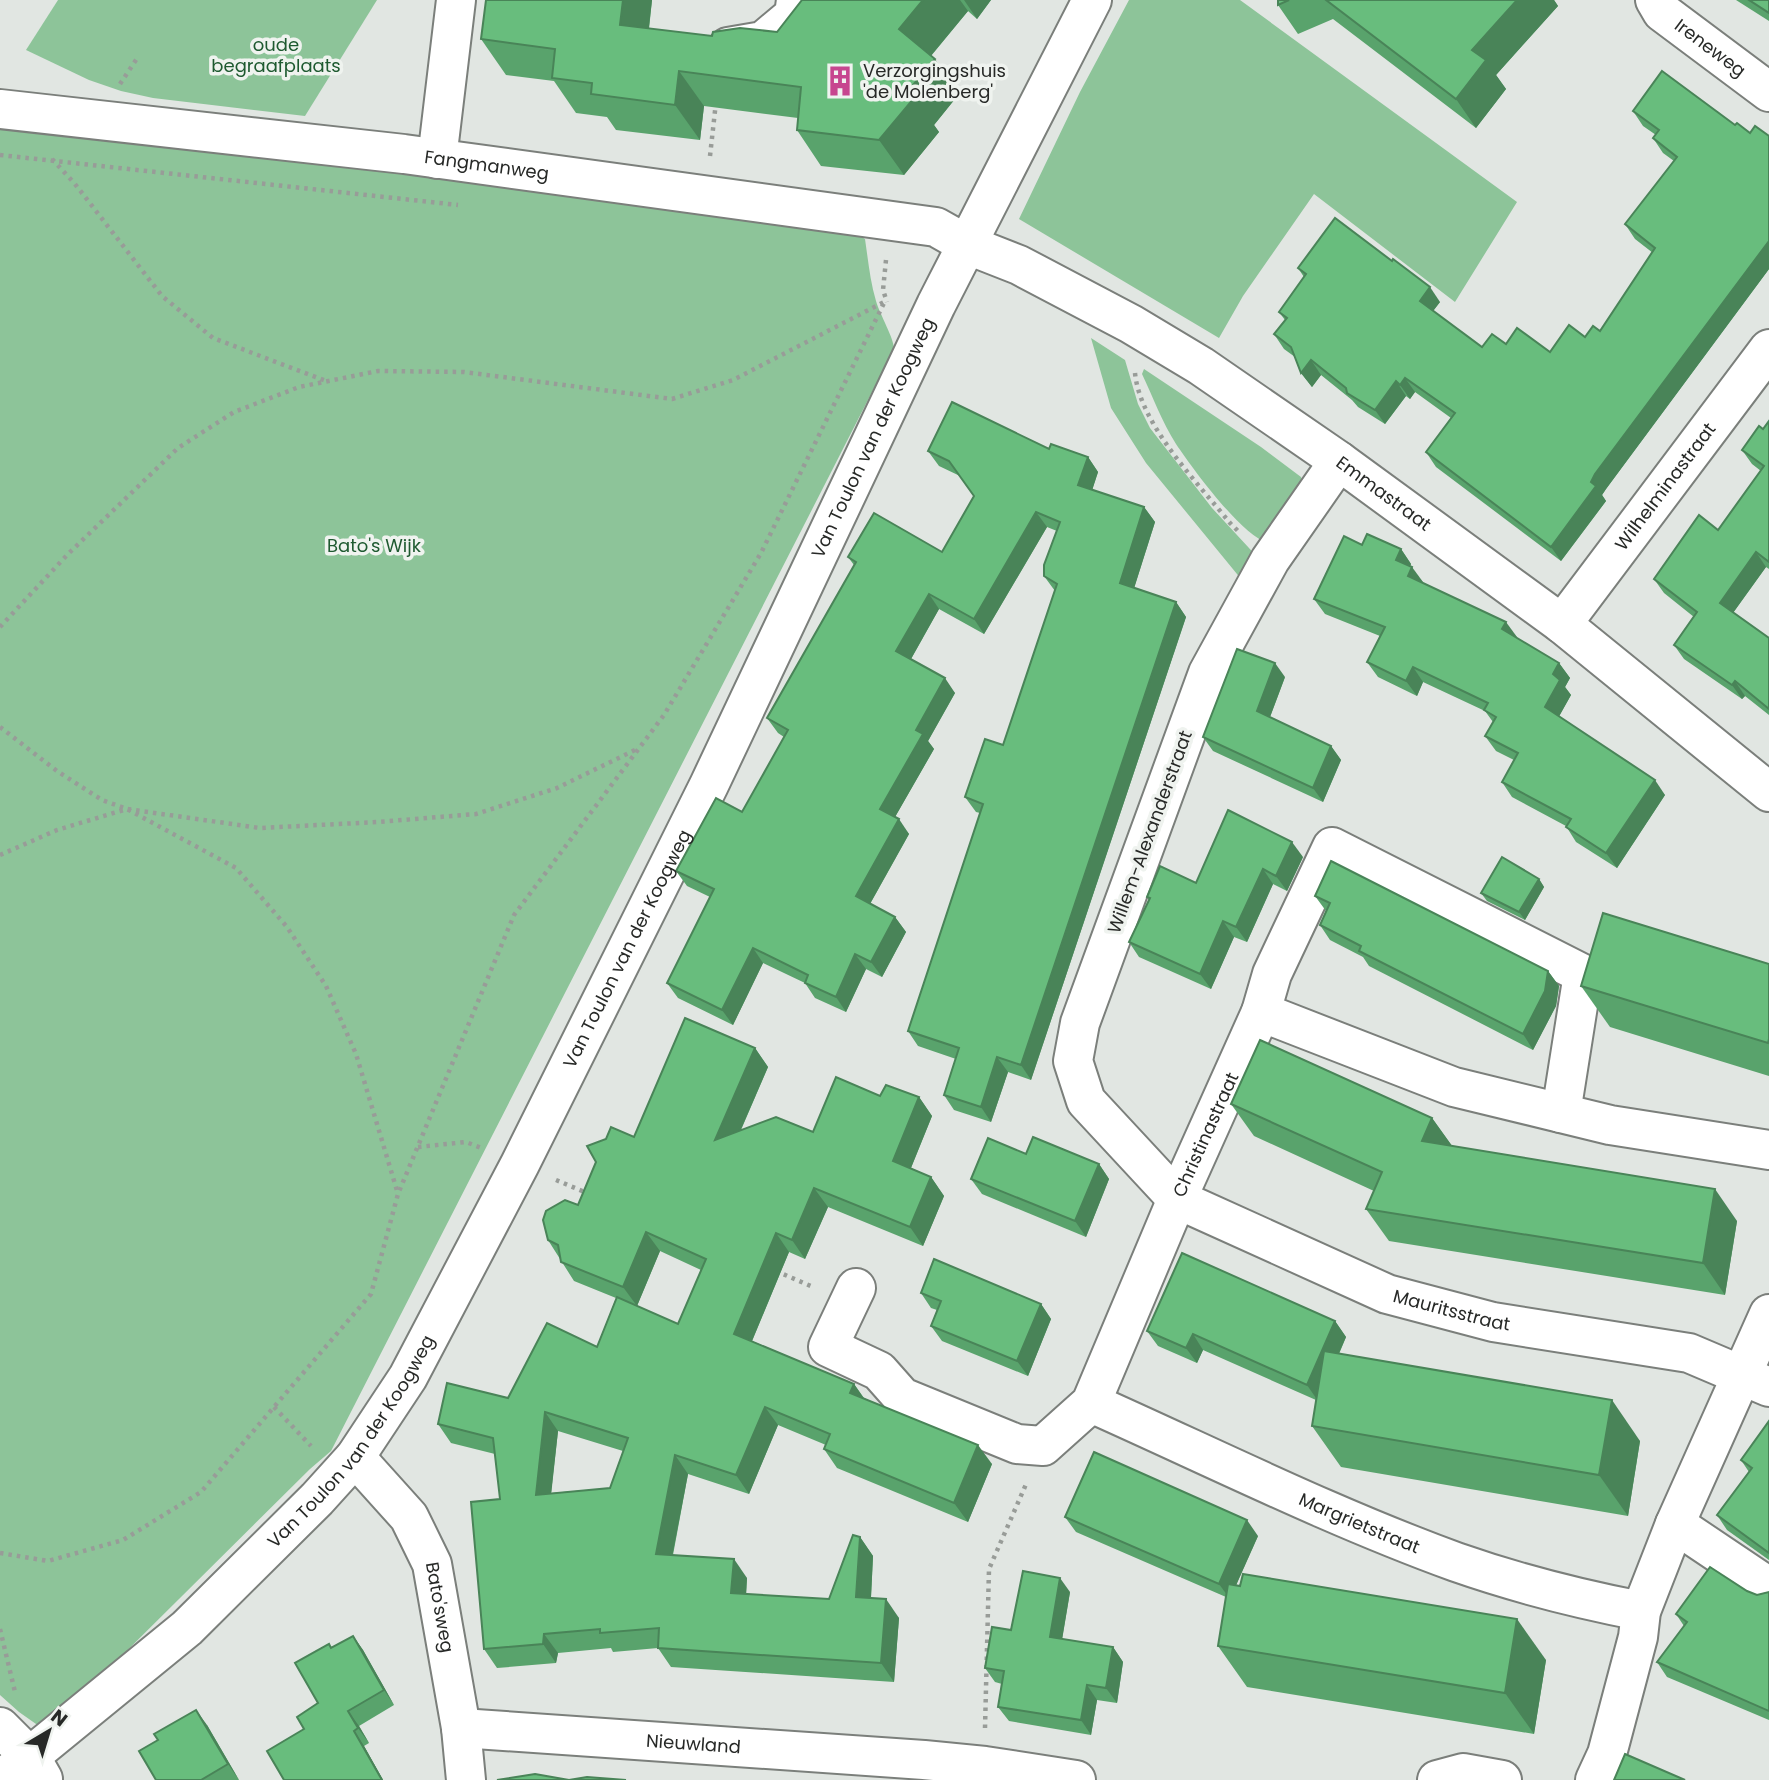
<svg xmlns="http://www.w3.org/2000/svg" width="1769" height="1780" font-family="Poppins,sans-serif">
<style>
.green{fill:#8dc499}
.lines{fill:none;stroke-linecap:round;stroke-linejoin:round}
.minor-casing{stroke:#7b7f7b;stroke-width:42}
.path{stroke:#989c98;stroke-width:4.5;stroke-dasharray:3.5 5;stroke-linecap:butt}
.minor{stroke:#fff;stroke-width:38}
.wall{fill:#59a36c;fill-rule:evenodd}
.shaded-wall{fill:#498458}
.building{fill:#68bd7d;stroke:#498458;stroke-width:2;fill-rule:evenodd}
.labels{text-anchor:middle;stroke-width:7;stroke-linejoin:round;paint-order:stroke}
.park-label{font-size:18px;fill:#1e5a30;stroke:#eff3ef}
.street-label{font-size:18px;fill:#272927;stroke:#eff3ef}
.poi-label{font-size:18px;fill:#272927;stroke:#eff3ef;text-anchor:start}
</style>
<rect width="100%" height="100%" fill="#e1e6e2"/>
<g class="green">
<polygon points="58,0 377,0 305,116 153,98 121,91 89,80 26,50"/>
<polygon points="1129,0 1240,0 1517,202 1455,302 1314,194 1243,296 1219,338 1019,219 1080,92"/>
<path d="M0,123L284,157L855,233L865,239C868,259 870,281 876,301C880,315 894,338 894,349L331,1451L310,1469L46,1731L19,1712L0,1695Z"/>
<polygon points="1091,338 1125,360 1138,404 1150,428 1212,508 1261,561 1246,585 1146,463 1111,408"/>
<path d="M1144,369L1261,447L1301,477L1304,488L1268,543C1241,535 1193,469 1176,444C1162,422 1153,397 1142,374Z"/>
</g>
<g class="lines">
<g class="minor-casing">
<g id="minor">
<path id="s1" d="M1655,0L1662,12L1769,92"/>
<polyline points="728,47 763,41 794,15 796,0"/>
<path id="s2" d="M0,109L404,154L936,227L968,245L1019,265L1131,324L1201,366L1339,461L1562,624L1769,792"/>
<polyline points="437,159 456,0"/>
<path id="s3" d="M1339,461L1270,560L1208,673L1080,1023L1073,1061L1086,1101L1177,1199L1387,1294L1493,1322L1689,1353L1769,1387"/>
<path id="s4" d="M1562,624L1769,349"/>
<polyline points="1261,1012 1272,974 1332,847 1583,974 1561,1113"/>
<path id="s5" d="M856,1288L828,1347L879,1371L902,1397L1017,1444L1043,1446L1091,1403L1177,1199L1261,1012L1454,1087L1610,1125L1769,1150"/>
<path id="s6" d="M1091,1403C1212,1457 1332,1517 1456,1562C1516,1583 1579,1599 1641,1611"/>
<path id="s7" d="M355,1457L409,1517L432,1564L461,1728L466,1780"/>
<polyline points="1675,1524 1769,1587"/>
<polyline points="0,1727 31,1758 43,1779"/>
<path id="s8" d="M461,1728L924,1760L985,1766L1076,1780"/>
<path id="s9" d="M1,1780L187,1628L317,1499L355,1457L408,1377L520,1164L709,785L936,305L1092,0"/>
<polyline points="1437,1780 1463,1773 1502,1780"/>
<polyline points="1595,1780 1607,1754 1638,1637 1641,1611 1675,1524 1769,1314"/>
</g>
</g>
<g class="path">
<polyline points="120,84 138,57"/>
<polyline points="0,155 458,205"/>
<polyline points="710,156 716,102"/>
<polyline points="52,159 75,184 162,296 213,338 326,381"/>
<polyline points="886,260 883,290 887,302"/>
<path d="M1135,373C1140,425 1198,483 1230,523L1240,533"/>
<polyline points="0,627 68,554 178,448 234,412 299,387 378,371 464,372 672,399 733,380 884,302"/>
<polyline points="0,727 57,771 102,800 127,809 236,868 287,927 326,986 356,1054 398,1194"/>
<polyline points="0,855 57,830 127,809 260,828 378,822 476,814 557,788 637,749"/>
<polyline points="418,1147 466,1142 484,1149"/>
<polyline points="556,1180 587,1193"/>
<polyline points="776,1271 813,1287"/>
<polyline points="274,1407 311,1446"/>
<polyline points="0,1553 48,1561 123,1540 201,1492 371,1294 398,1194 514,915 664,715 761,553 885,301"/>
<polyline points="0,1629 15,1692"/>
<polyline points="985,1728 989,1569 1027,1482"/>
</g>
<use href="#minor" class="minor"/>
</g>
<g class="wall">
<polygon points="652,0 649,29 712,36 777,32 802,0 991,0 977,19 968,11 931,56 959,94 934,125 939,132 904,175 821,166 797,130 798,118 704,106 700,140 616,130 607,117 576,113 554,81 506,75 481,39"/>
<polygon points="1278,0 1554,0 1558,6 1496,75 1506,89 1476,128 1333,19 1298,34 1278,5"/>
<polygon points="1736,0 1769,0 1769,21"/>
<polygon points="1633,111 1735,125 1750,133 1769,136 1769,269 1606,489 1602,495 1606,501 1561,561 1436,467 1426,452 1451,418 1415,392 1410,399 1406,396 1385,424 1358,407 1352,400 1321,375 1312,387 1301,373 1295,357 1284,349 1274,334 1285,320 1279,312 1304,277 1298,268 1440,302 1433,311 1482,347 1506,344 1550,352 1600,331 1653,253 1635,239 1625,224 1674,161 1663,153 1653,138 1656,135 1643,126"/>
<polygon points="1769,421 1769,569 1766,567 1733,613 1769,638 1769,715 1745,696 1742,699 1684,659 1674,645 1694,617 1664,593 1654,579 1718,530 1761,471 1752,464 1742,450 1763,429"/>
<polygon points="1049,449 1088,457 1098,472 1092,490 1144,507 1155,522 1134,588 1176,602 1186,617 1031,1080 1008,1072 991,1122 954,1110 944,1095 956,1059 918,1046 908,1031 980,813 976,812 965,797 1003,745 1055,591 1044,576 1057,531 1047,527 984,634 939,609 911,659 955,693 928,741 934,749 895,817 909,834 870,904 895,917 906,932 882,977 866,969 846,1012 815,998 805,983 763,963 733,1025 678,998 667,983 710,897 687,886 676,871 742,812 784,737 778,733 767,718 854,565 848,557 942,552 974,496 960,476 939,466 928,451"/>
<polygon points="1362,545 1401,549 1411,564 1410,566 1423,583 1559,663 1570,678 1565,687 1571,695 1559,716 1665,795 1617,868 1576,842 1566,826 1512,797 1502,782 1514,760 1496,751 1485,736 1493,722 1485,711 1423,682 1417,696 1378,677 1367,662 1380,636 1325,614 1314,599"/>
<polygon points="1285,677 1270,717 1331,746 1341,760 1323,802 1213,751 1203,737"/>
<polygon points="1303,857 1287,891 1273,884 1247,942 1234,937 1211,989 1139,957 1129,942 1149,900 1147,897 1196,883"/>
<polygon points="1539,879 1544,887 1525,920 1487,901 1481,893"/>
<polygon points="1315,896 1548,971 1559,986 1556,1006 1533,1050 1369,966 1363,957 1330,940 1320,925 1326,911"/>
<polygon points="1769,964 1769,1076 1610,1027 1581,986"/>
<path d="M755,1048L768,1067L741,1130L813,1132L880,1096L919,1097L932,1116L911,1168L931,1177L944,1196L923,1246L828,1207L805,1259L789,1252L752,1341L854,1384L864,1398L992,1464L968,1522L837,1468L824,1449L826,1445L778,1425L749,1494L688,1474L673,1555L747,1578L746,1594L829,1599L860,1537L873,1556L871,1598L899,1618L894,1682L671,1667L658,1648L613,1652L611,1648L558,1653L556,1663L497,1668L484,1649L500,1499L495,1454L451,1443L438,1424L508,1398L597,1347L616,1298L574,1281L548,1240L634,1137ZM660,1251L701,1270L678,1324L637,1306ZM558,1431L623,1451L610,1488L551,1493Z"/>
<polygon points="1231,1104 1432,1118 1452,1146 1737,1221 1725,1295 1389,1241 1366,1209 1374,1191 1254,1136"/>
<polygon points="1026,1154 1099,1164 1109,1179 1086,1237 982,1194 971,1179"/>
<polygon points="921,1293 1041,1304 1051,1319 1028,1376 942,1341 931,1326 937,1310 931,1308"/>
<polygon points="1335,1321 1346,1337 1339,1354 1640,1441 1628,1516 1341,1467 1312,1426 1316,1400 1203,1350 1197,1363 1158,1346 1147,1331"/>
<polygon points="1769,1421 1769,1560 1727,1530 1717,1515 1749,1472 1741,1460"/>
<polygon points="1065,1517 1258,1536 1236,1585 1546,1660 1534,1734 1247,1687 1218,1646 1226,1597 1076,1532"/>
<polygon points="1747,1591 1757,1595 1769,1592 1769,1720 1667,1677 1657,1662 1684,1626 1676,1614"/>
<polygon points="1070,1592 1062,1639 1113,1647 1123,1662 1117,1703 1097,1700 1091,1735 1009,1721 998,1707 1002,1684 995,1682 985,1668 1011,1630"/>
<polygon points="353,1636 363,1650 394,1705 359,1726 369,1743 364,1746 383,1780 284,1780 304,1729 318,1703 331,1648"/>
<polygon points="207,1725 239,1780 156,1780"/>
</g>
<g class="shaded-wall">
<polygon points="623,0 652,0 645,61 620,25"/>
<polygon points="923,0 960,0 968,11 924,64 899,29"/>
<polygon points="964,0 991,0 977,19"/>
<polygon points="1517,0 1554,0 1558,6 1496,75 1506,89 1476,128 1456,99 1472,50"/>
<polygon points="935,59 959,94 934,125 939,132 904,175 879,140 908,91"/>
<polygon points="679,71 704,106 700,140 675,105"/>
<polygon points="1769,241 1769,269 1606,489 1602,495 1606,501 1561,561 1551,547 1595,474"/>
<polygon points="1430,287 1440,302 1430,315 1420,301"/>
<polygon points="1311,360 1321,375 1312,387 1301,373"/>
<polygon points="1405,378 1415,392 1410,399 1400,385"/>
<polygon points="1396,381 1406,396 1385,424 1375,410"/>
<polygon points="1088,457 1098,472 1089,500 1078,485"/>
<polygon points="1144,507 1155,522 1131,598 1120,583"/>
<polygon points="1036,512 1047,527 984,634 974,619"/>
<polygon points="1401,549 1411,564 1406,575 1396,560"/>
<polygon points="1756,552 1766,567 1730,617 1720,603"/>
<polygon points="1412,567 1423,582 1419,591 1408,576"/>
<polygon points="929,594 939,609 907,666 896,651"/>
<polygon points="1176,602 1186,617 1031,1080 1021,1065"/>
<polygon points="1506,622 1517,637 1513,644 1502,629"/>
<polygon points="1275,663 1285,677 1267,725 1257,711"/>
<polygon points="1559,663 1570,678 1565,687 1571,695 1556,722 1545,707 1553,674"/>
<polygon points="1413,667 1423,682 1417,696 1406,681"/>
<polygon points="945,678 955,693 928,741 934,749 891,824 880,809 916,730"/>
<polygon points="1735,681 1745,696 1742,699 1732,685"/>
<polygon points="1331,746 1341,760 1323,802 1313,788"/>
<polygon points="1655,780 1665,795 1617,868 1606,853"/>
<polygon points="899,819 909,834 866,911 856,896"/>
<polygon points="1292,842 1303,857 1287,891 1276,876"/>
<polygon points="1263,869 1273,884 1247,942 1236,927"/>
<polygon points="1539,879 1544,887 1525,920 1519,912"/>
<polygon points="895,917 906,932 882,977 871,962"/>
<polygon points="1223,921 1234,937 1211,989 1200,974"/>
<polygon points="753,948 763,963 733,1025 722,1010"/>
<polygon points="855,954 866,969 846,1012 836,997"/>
<polygon points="1548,971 1559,986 1556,1006 1533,1050 1523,1034"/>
<polygon points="755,1048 768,1067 728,1159 715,1140"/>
<polygon points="997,1057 1008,1072 991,1122 981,1107"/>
<polygon points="919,1097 932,1116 906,1180 893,1161"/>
<polygon points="1432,1118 1455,1150 1422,1141"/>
<polygon points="1099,1164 1109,1179 1086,1237 1075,1221"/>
<polygon points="931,1177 944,1196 923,1246 910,1227"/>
<polygon points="814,1188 828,1207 805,1259 792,1240"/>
<polygon points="1715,1189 1737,1221 1725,1295 1703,1263"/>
<polygon points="646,1232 660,1251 637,1306 623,1287"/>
<polygon points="776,1233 789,1252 747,1353 734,1334"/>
<polygon points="1041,1304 1051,1319 1028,1376 1017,1361"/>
<polygon points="1335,1321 1346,1337 1318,1401 1307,1385"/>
<polygon points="1193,1334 1203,1350 1197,1363 1186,1348"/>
<polygon points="854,1384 867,1403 850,1393"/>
<polygon points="1612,1400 1640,1441 1628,1516 1599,1475"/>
<polygon points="765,1407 778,1425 749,1494 736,1475"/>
<polygon points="545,1412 558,1431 549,1514 536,1495"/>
<polygon points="978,1445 992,1464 968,1522 954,1503"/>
<polygon points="675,1455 688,1474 669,1573 656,1554"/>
<polygon points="1247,1520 1258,1536 1230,1599 1219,1584"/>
<polygon points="860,1537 873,1556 870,1616 856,1597"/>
<polygon points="734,1559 747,1578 745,1612 731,1593"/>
<polygon points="1060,1578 1070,1592 1060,1652 1050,1637"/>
<polygon points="886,1599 899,1618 894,1682 881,1663"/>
<polygon points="1517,1619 1546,1660 1534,1734 1505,1693"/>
<polygon points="544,1634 558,1653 556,1663 543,1644"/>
<polygon points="353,1636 363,1650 394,1705 384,1690"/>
<polygon points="1113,1647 1123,1662 1117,1703 1106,1688"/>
<polygon points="1087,1685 1097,1700 1091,1735 1081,1720"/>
<polygon points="196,1710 207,1725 239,1780 228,1764"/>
<polygon points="348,1711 359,1726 369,1743 358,1728"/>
<polygon points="354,1731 364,1746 383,1780 382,1780"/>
</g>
<g class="building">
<polygon points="486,0 623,0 620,25 712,36 713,32 740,28 777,32 802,0 923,0 899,29 935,59 908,91 915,97 879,140 797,130 801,87 679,71 675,105 591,94 592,83 552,78 555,49 481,39"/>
<polygon points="1278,0 1289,0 1278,5"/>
<polygon points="1326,0 1517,0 1472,50 1486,60 1456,99"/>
<polygon points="1749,0 1769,0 1769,13"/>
<polygon points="1662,71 1735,125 1737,123 1750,133 1755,126 1769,136 1769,241 1595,474 1591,482 1596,486 1551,547 1426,452 1455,413 1405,378 1400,385 1396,381 1375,410 1347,393 1346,388 1311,360 1301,373 1291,347 1274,334 1287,318 1279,312 1306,274 1298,268 1335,218 1392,261 1393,259 1430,287 1420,301 1482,347 1492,334 1506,344 1517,328 1550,352 1569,325 1585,337 1593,326 1600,331 1655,248 1625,224 1677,157 1653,138 1659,130 1633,111"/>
<polygon points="952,402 1049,449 1051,444 1088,457 1078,485 1144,507 1120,583 1176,602 1021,1065 997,1057 981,1107 944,1095 959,1048 908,1031 983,804 965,797 985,739 1003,745 1057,584 1044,576 1044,565 1060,522 1036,512 974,619 929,594 896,651 945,678 916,730 923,734 880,809 899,819 856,896 895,917 871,962 855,954 836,997 805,983 808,975 753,948 722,1010 667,983 714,889 676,871 716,798 742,812 788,730 767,718 856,562 848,557 874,513 942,552 974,496 949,461 928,451"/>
<polygon points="1769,421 1769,562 1756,552 1720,603 1769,638 1769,709 1735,681 1732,685 1674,645 1697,612 1654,579 1699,515 1718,530 1764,466 1742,450 1759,426 1763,429"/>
<polygon points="1367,534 1401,549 1396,560 1412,567 1408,576 1506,622 1502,629 1559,663 1553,674 1560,680 1545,707 1655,780 1606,853 1566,827 1571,819 1502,782 1518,753 1485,736 1496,717 1484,710 1488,703 1413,667 1406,681 1367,662 1385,627 1314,599 1344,536 1362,545"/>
<polygon points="1237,649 1275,663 1257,711 1331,746 1313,788 1203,737"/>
<polygon points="1228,810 1292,842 1276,876 1263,869 1236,927 1223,921 1200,974 1129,942 1150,898 1147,897 1160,866 1196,883"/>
<polygon points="1502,857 1539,879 1519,912 1481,893"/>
<polygon points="1331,861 1548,971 1545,991 1523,1034 1359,951 1361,946 1320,925 1330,903 1315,896"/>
<polygon points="1603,913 1769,964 1769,1039 1768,1043 1581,986"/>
<path d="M685,1018L755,1048L715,1140L776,1117L813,1132L836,1077L880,1096L886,1085L919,1097L893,1161L931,1177L910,1227L814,1188L792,1240L776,1233L734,1334L854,1384L850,1393L978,1445L954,1503L824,1449L830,1434L765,1407L736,1475L675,1455L656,1554L734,1559L731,1593L829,1599L853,1535L860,1537L856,1597L886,1599L881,1663L658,1648L659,1628L600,1633V1629L544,1634L543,1644L484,1649L471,1502L500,1499L493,1438L438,1424L447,1383L508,1398L547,1323L597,1347L617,1297L678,1324L706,1259L646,1232L623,1287L561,1262L558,1245L548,1240L543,1220L546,1211L565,1200L578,1205L596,1162L587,1146L606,1139L611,1127L634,1137ZM545,1412L628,1438L610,1488L536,1495Z"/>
<polygon points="1260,1040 1432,1118 1422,1141 1715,1189 1703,1263 1366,1209 1382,1172 1231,1104"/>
<polygon points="1033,1137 1099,1164 1075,1221 971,1179 988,1138 1026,1154"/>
<polygon points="1182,1253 1335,1321 1307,1385 1193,1334 1186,1348 1147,1331"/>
<polygon points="934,1259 1041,1304 1017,1361 931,1326 941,1301 921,1293"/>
<polygon points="1324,1351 1612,1400 1599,1475 1312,1426"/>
<polygon points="1769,1421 1769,1553 1717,1515 1752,1468 1741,1460"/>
<polygon points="1094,1452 1247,1520 1219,1584 1065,1517"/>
<polygon points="1710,1567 1747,1591 1757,1595 1769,1592 1769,1711 1657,1662 1687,1622 1676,1614"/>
<polygon points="1023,1571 1060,1578 1050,1637 1113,1647 1106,1688 1087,1685 1081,1720 998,1707 1004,1671 985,1668 992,1627 1011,1630"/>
<polygon points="1243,1574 1517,1619 1505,1693 1218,1646 1228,1584 1240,1586"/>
<polygon points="353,1636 384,1690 348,1711 358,1728 354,1731 382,1780 284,1780 267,1751 304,1729 297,1717 318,1703 295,1663 329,1644 331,1648"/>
<polygon points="196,1710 228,1764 201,1780 156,1780 139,1751 158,1740 154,1734"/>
<polygon points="1625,1754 1685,1780 1614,1780"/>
<polygon points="535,1774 569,1780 587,1777 626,1780 497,1780"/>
</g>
<defs>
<g id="building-bare" transform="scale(2.415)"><path d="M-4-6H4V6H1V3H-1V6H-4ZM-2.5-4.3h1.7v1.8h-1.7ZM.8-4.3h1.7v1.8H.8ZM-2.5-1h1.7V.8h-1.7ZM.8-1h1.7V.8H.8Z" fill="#c7468f" stroke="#eff3ef" stroke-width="2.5" paint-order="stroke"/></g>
</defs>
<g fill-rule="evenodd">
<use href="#building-bare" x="840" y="81"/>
</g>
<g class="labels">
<g class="park-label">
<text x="276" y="51">oude<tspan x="276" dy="21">begraafplaats</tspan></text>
<text x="374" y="552">Bato's Wijk</text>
</g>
<g class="street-label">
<text dy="6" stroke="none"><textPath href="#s1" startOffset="74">Ireneweg</textPath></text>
<text dy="6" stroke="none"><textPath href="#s2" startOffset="490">Fangmanweg</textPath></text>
<text dy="6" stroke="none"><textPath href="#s9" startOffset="1624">Van Toulon van der Koogweg</textPath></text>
<text dy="6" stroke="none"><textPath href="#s4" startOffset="172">Wilhelminastraat</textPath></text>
<text dy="6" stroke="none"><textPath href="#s2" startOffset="1466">Emmastraat</textPath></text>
<text transform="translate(1150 832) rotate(-70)" y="6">Willem-Alexanderstraat</text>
<text dy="6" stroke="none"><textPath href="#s9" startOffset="1057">Van Toulon van der Koogweg</textPath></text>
<text dy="6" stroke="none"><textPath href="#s5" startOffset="663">Christinastraat</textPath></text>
<text dy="6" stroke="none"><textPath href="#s3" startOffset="1134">Mauritsstraat</textPath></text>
<text dy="6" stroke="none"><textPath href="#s9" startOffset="490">Van Toulon van der Koogweg</textPath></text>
<text dy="6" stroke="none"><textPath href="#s6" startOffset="294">Margrietstraat</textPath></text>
<text dy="6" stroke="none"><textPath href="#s7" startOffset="177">Bato'sweg</textPath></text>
<text dy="6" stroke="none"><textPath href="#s8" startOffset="233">Nieuwland</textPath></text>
</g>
<g class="poi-label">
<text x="863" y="77">Verzorgingshuis<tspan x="863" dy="21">'de Molenberg'</tspan></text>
</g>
</g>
<g transform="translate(49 1731) rotate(38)" stroke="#eff3ef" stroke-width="5" paint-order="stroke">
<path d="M0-5L12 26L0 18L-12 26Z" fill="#272927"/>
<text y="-10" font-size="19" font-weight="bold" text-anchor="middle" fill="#272927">N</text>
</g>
</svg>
